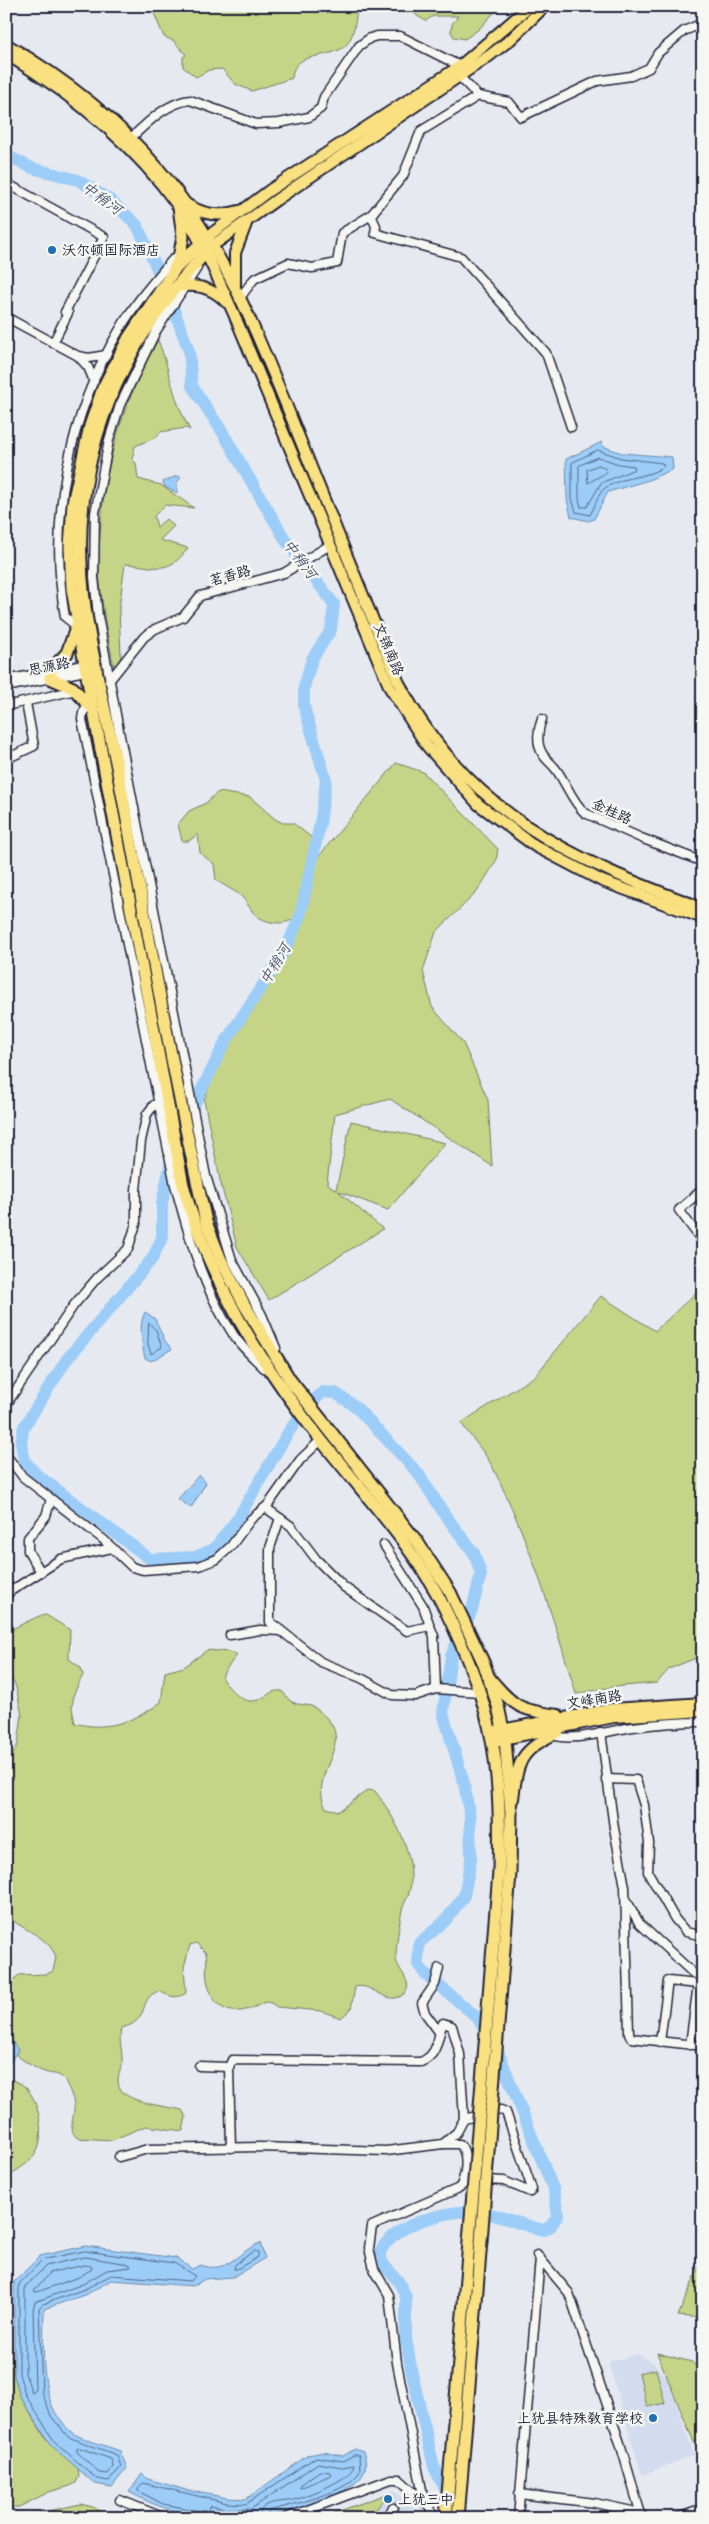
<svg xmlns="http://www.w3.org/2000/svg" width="709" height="2524" font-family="'Balsamiq Sans','LXGW WenKai TC',sans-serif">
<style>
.built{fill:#d2dcee}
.green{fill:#c6d487;stroke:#747b61}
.water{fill:#9ccdf8;stroke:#6b89ac}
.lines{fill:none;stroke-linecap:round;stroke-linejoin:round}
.shore{stroke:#536687;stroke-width:1}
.river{stroke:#9ccdf8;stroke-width:12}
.minor-casing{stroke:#22223b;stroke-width:11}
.major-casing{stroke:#22223b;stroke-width:14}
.highway-casing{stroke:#22223b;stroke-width:15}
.minor{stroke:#f6f6f2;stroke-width:8}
.major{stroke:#f9e181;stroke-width:10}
.highway{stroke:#f9e181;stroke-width:11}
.highway-bridge-casing{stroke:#22223b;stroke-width:15;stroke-linecap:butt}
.highway-bridge{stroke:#f9e181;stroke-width:11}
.poi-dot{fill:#1f6fb2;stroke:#f6f6f2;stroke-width:2}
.labels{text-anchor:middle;stroke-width:5;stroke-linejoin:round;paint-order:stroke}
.poi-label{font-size:14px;fill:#22223b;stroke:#f6f6f2;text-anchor:start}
.street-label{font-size:14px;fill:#22223b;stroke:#f6f6f2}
.water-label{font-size:15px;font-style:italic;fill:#475574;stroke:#f6f6f2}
</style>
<rect width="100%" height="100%" fill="#e6eaf0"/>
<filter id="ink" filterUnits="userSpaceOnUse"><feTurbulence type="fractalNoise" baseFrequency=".02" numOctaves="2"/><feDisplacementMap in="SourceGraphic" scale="10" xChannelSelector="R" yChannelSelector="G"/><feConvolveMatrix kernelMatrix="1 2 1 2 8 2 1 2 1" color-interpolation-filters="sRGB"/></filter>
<g filter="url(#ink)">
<g class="built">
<polygon points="638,2354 653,2362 669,2381 694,2455 642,2475 608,2362"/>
<polygon points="395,2490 423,2518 318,2518"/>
</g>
<g class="green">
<path d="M151,6H292L306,9L312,6H357C356,18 355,34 347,44C331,62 294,48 292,78L252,91L235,84L222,69L209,70L196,77L183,67V57L186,55L174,41L164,37Z"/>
<polygon points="409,6 500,6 479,29 465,39 454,37 451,32 452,24 458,16 433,16 426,21 417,16"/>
<path d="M158,340C170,370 173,401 190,430L186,428L160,432L157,437L135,446L132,460L136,463L138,479L161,485L194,508L165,505L154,516L157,527L166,519L174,526L160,540L188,548C168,576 155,566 125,564L119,609L121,656L118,664L114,666C107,634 101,603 99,571C98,555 100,537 101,521C107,454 125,399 158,340Z"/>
<polygon points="396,763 423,772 498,849 496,861 477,892 436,932 423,971 432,1007 463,1043 488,1100 492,1166 390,1099 335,1114 327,1183 336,1190 351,1121 445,1143 388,1210 338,1191 383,1229 269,1300 237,1247 220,1180 204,1100 226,1041 285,951 300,916 309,868"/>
<path d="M218,792L250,797L275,819L283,823H293L312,838L297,917C285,926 269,924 257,916C251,912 247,902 242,897C236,891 224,886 216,880L214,864L200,853L198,834L189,841H182L178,824L189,811L206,803Z"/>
<path d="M703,1286V1655L669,1669L657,1683L612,1687L576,1694C553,1617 529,1539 492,1466C484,1451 471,1437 461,1423L535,1376L601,1296L655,1331Z"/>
<path d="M46,1615L70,1630L69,1659L81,1668L83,1675L74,1693L72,1708L75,1723C106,1732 136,1721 161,1702L165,1672L184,1667L207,1650L229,1652L237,1655L224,1672L222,1679C233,1692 245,1709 264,1697C271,1693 273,1690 282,1691C285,1694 288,1700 292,1702C298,1705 305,1704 311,1706C317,1708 325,1716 329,1721C351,1747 308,1775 326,1808L339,1811L368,1790L375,1791C395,1818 416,1854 410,1889C409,1896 404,1902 402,1910C399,1925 396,1944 396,1959C397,1970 418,1986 401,1996C386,2005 371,1982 355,1987L351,2009L341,2018L321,2011L277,2007L271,2003L265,2002C236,2018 214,2015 207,1980C205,1971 208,1962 206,1953L196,1943L190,1945L184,1967L186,1993C175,2000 169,1996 159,1991C136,1998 153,2021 121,2028C118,2041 123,2051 122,2063C121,2071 116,2078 119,2086C124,2103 166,2106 182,2110L186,2117L183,2131L146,2126L112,2140L77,2138C67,2128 75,2118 74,2105C73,2097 68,2086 64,2079C58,2072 50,2075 42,2071C30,2066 16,2055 6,2047V1993L14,1979L19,1975L47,1974L53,1971L56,1957C47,1934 21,1931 6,1914V1768L18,1744L22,1715L16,1687L6,1667V1638L14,1628L39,1616Z"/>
<path d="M6,2077C13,2081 22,2083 27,2089C39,2102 44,2132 38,2149C34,2161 16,2171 6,2177Z"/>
<polygon points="703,2258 703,2318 678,2316"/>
<polygon points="6,2329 14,2375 20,2396 46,2439 73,2463 78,2468 79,2475 76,2483 70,2486 49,2492 19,2507 6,2507"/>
<polygon points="657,2353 692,2362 703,2374 703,2446 695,2445"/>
<polygon points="656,2369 665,2403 647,2407 639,2373"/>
<polygon points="384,2495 386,2498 368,2518 338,2518 334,2513"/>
<polygon points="80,2504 93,2507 112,2518 17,2518"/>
</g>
<g class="water">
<polygon points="602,442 602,446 622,453 672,457 673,469 649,480 608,492 594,519 589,521 571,517 567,499 566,459"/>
<polygon points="177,476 181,477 177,483 177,493 165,487 163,482"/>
<path d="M145,1312L155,1319L165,1341L172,1349L151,1361L145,1358C142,1346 138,1324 145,1312Z"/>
<polygon points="199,1475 206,1483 191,1508 178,1499"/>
<polygon points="6,2032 18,2050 8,2066 6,2065"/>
<path d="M260,2243L265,2258L233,2277L205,2279L193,2286L111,2280L87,2294L44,2309C44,2349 37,2402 70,2431C79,2439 108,2446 120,2451L127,2468L112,2487L95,2484L50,2444L20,2396L14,2375V2282L40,2256L85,2246L176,2258L192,2269L201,2265C227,2275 238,2251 260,2243Z"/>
<path d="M355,2449L363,2452C374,2478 349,2488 330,2497C292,2513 257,2521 215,2518C182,2515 158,2508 129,2492L142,2474L148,2479L186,2490L228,2498L246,2499L308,2455L323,2452L343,2456Z"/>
</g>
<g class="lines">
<g class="shore">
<path d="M598,450L621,458L662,463L664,466C648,479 623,475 605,488C598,493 595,507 590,515L576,512L572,499V463Z"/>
<polygon points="598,457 619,464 634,466 635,469 601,483 587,507 581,507 579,499 579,466"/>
<polygon points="599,465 606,469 607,472 588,483 587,470"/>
<polygon points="149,1323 156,1330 162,1347 151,1354 148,1344"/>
<polygon points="85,2251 174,2263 195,2276 191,2281 111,2275 85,2289 43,2304 39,2308 42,2393 51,2416 68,2437 117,2455 121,2467 109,2481 97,2479 54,2441 25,2394 19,2374 19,2284 42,2260"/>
<polygon points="254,2251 258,2252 258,2257 237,2269 234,2269 235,2265"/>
<polygon points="85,2257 129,2264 131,2267 107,2270 83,2284 35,2302 33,2310 35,2391 32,2393 25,2373 25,2287 46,2266"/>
<polygon points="85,2265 91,2266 92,2269 79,2277 37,2292 34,2291 49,2273"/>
<polygon points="80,2448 111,2459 113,2467 108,2474 100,2473 77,2452 77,2449"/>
<polygon points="320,2471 330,2472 331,2475 300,2488 300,2485"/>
<path d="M205,2518L201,2511L163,2504L138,2491V2488L143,2483L227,2503L246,2504L316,2457L343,2461L354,2455H359L360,2471C348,2494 292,2504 269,2511L266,2518"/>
<path d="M211,2518L209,2509L211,2506L227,2509H251L318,2463L342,2467L354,2465C353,2479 307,2496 294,2500C285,2502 271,2501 264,2507C260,2510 260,2513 259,2518"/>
</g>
<path class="river" d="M6,155L32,168L78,180L110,200L137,225L166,288L189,351L192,386L220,428L286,541L334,604L331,630L312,659L304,687V707L326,780L320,824L300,916L285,951L226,1041L184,1125L171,1161L162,1203V1238L152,1259L67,1359L24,1427L21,1442L24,1460L36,1474L150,1559L195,1557L214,1549L238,1518L289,1431L309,1405L323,1392L335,1393L355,1406L418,1473L445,1515L474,1553L481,1574L472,1610L451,1656L443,1713L464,1783L470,1817L471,1859L464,1896L445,1921L419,1943L418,1964L425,1974L478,2018L499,2054L554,2191L558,2215L551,2226L544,2230C522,2226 502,2215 480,2212C450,2208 390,2224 379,2255L384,2265L399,2282L406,2297V2338L412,2373L434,2467L450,2499"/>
<g class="minor-casing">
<g id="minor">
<polyline points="460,77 478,96 509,102 521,117 597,81 631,76 649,68 658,53 684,31 698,25 703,20"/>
<path d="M130,139C147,123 166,103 190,100L256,124L279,123L309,117L321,108L324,97L359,46L370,38L377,36H400L460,66"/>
<polyline points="6,183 104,237 65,312 68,313 53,343"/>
<polyline points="371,215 403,176 421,131 478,96"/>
<polyline points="197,268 156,331 120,405 109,440 95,513 94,577 98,616 120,736 206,1176 232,1260 262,1315 276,1348"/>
<polyline points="239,299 254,279 288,263 312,268 337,263 342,233 371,215 376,226 375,233 461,257 546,353 571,427"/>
<polyline points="6,317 78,356 89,358 106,355"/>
<polyline points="79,357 88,367 94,381"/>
<path d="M79,628L65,617C48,519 69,414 120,329C135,303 154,281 173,259L179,255"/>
<polyline points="6,680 88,664"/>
<polyline points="109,681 144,637 155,629 183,617 200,596 284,573 330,545"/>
<polyline points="6,687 90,670"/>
<path d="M90,700L83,713L82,719L175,1185C189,1237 203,1289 233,1334C241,1347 254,1358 264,1368"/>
<polyline points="6,706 76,690"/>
<path d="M542,719C538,729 536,743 542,753C545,759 551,763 555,768C566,782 572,802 585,813L641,838L703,862"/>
<polyline points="6,759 34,746 26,703"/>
<polyline points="703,1189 679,1210 703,1242"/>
<polyline points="6,1415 8,1402 74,1305 97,1278 128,1249 136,1224 136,1190 141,1141 147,1114 154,1105 158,1104"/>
<polyline points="6,1455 23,1477 104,1540 132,1567 143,1570 199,1566 217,1559 231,1546 251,1519 268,1505 300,1460 321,1440"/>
<polyline points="266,1508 291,1526 316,1559 344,1587 407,1631 430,1626 434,1636 436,1689"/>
<polyline points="280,1518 270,1548 270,1622 321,1662 361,1678 392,1695 415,1696 436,1689 479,1692"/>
<polyline points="384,1545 423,1606 430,1626"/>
<polyline points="41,1572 28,1551 28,1538 46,1516 51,1499"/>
<polyline points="6,1594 61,1559 112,1548"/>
<polyline points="230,1635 260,1630 282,1631"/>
<polyline points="601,1732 614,1828 625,1887 629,2033 631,2038 703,2046"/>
<path d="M550,1734C571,1744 610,1730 633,1727C656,1724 680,1722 703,1722"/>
<polyline points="606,1779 636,1780 644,1805 649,1843 648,1872 675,1919 686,1932 703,1936"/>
<polyline points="628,1903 639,1923 694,1974 703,1977"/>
<polyline points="439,1968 435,1984 422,2003 425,2013 439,2032"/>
<polyline points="660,2042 668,1981 698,1984 690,2045"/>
<path d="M199,2066L229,2067L232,2060L421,2062C439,2054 436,2040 443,2023L452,2026L460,2054L464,2119"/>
<polyline points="229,2067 231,2148"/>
<path d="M443,2144H460C469,2156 466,2172 461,2186"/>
<polyline points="119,2157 148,2149 260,2147 386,2151 443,2144 457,2132 464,2119 501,2110 506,2112 532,2189 530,2192 504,2181 471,2179 457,2189 372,2226 369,2248 374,2269 389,2295 397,2363 423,2495 430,2507"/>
<polyline points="537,2255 569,2293 620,2443 642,2518"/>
<polyline points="519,2494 595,2503 641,2513"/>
<polyline points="120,2500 165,2518"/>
<polyline points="286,2518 391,2479 399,2479 430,2507 433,2518"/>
<polyline points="384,2518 393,2508"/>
<polyline points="518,2518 540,2258"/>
<polyline points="677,2518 703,2509"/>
</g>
</g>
<g class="major-casing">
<g id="major">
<path d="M6,44C62,77 116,118 158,168C225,246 263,347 301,442C333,522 365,601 398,681C465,812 571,860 703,908"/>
<path d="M6,54C72,94 133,143 178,206C202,239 217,277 234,314L390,688L427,746L478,804L535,846L602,881L703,918"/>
<path d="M186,204C203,215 221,217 239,211"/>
<polyline points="207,237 270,190 460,66 530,6"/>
<polyline points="212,246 276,200 489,56 511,39 545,6"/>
<polyline points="235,284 235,253 246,224"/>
<path d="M174,288C193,283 212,287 226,302"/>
<path d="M489,1677C514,1707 519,1710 558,1715"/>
<polyline points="496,1731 612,1709 703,1703"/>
<polyline points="498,1740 614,1717 703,1711"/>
<path d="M513,1799C518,1758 521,1751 558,1732"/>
</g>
</g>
<g class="highway-casing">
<g id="highway">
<path d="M179,207L183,237L179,258L173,272L129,337L103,388L90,426L73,503L70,547L72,588L85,665L183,1185C209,1281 260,1362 321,1440C364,1494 414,1546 445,1609C465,1650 484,1695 492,1740C500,1784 500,1829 499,1872"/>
<path d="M212,246C143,318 95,404 83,503C72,592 100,681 117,767C146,919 172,1071 206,1222L221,1260L244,1304L290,1380L418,1543L450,1592L484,1664L498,1706L505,1739L511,1812L510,1873"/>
<polyline points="177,267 207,237"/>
<polyline points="50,671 67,653 76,628"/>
<polyline points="50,678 73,688 92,708"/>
<polyline points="446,2518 469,2242"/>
<polyline points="458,2518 481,2241"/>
</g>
</g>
<use href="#minor" class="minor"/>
<use href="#major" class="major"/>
<use href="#highway" class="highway"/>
<g class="highway-bridge-casing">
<g id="highway-bridge">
<polyline points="481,2241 510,1873"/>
<polyline points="469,2242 499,1872"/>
</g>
</g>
<use href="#highway-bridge" class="highway-bridge"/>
</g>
</g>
<g class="poi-dot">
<circle cx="52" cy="250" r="5"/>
<circle cx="653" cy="2418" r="5"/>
<circle cx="388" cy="2499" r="5"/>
</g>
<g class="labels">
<g class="poi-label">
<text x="62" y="255">沃尔顿国际酒店</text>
<text x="643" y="2423" text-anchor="end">上犹县特殊教育学校</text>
<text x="398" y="2504">上犹三中</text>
</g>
<g class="street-label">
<text transform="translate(230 575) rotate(-15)" y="5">茗香路</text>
<text transform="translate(389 649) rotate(67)" y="5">文锦南路</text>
<text transform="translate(49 666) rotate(-11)" y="5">思源路</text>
<text transform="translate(612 811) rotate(25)" y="5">金桂路</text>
<text transform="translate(594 1699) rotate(-9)" y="5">文峰南路</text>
</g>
<g class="water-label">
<text transform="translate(102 198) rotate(36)" y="5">中稍河</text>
<text transform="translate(300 559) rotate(53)" y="5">中稍河</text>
<text transform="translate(275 964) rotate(-59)" y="5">中稍河</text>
</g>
</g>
<rect width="709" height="2524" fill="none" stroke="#f6f6f2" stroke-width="25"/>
<rect x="12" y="12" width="684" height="2499" fill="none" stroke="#22223b" stroke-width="2" filter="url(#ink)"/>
</svg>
